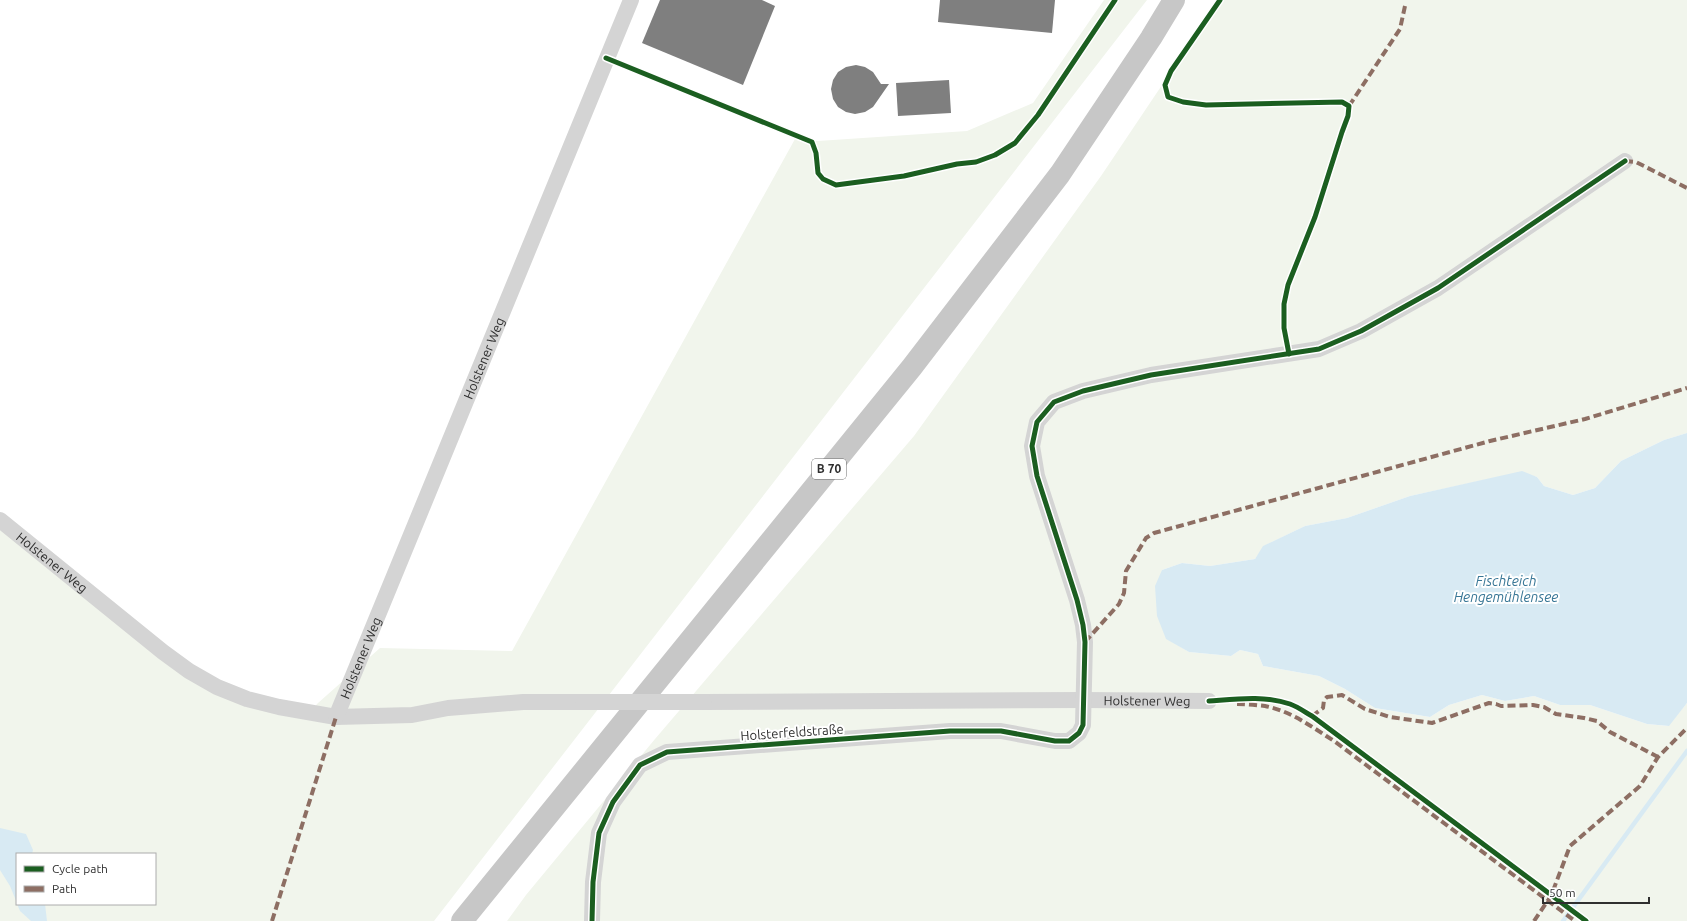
<svg xmlns="http://www.w3.org/2000/svg" width="1687" height="921" font-family="Ubuntu,sans-serif">
<style>
.green{fill:#f1f5ec;fill-rule:evenodd}
.water{fill:#d8eaf3}
.lines{fill:none;stroke-linecap:round;stroke-linejoin:round}
.stream{stroke:#d8eaf3;stroke-width:4.5}
.building{fill:#7f7f7f}
.street{stroke:#d4d4d4;stroke-width:16}
.primary{stroke:#c7c7c7;stroke-width:22}
.street-bridge{stroke:#d4d4d4;stroke-width:16}
.quiet{stroke:#8d6e63;stroke-width:4;stroke-dasharray:8 4;stroke-linecap:butt}
.cycleway-casing{stroke:#fff;stroke-width:8}
.cycleway{stroke:#1b5e20;stroke-width:5}
.labels{text-anchor:middle;stroke-width:4;stroke-linejoin:round;paint-order:stroke}
.shield{fill:#fff;stroke:#6d6d6d;stroke-width:1}
.shield-label{font-size:12px;font-weight:bold;fill:#2f2f2f}
.street-label{font-size:13px;fill:#2f2f2f;stroke:#fff}
.water-label{font-size:14px;font-style:italic;fill:#397796;stroke:#fff}
</style>
<rect width="100%" height="100%" fill="#fff"/>
<g class="green">
<path d="M1104,0H1147L434,921H0V522L188,673L307,715L318,703L380,648L512,651L795,139L818,141L967,131L1033,103ZM17,854H155V904H17Z"/>
<polygon points="1219,0 1687,0 1687,433 1664,440 1621,461 1595,488 1573,495 1544,486 1537,477 1521,472 1410,496 1347,518 1305,526 1264,546 1255,559 1210,566 1182,563 1162,570 1166,638 1189,652 1231,656 1240,650 1258,654 1263,666 1319,676 1345,689 1375,708 1430,717 1449,705 1482,695 1505,701 1534,696 1560,705 1590,705 1647,724 1668,726 1687,703 1687,921 507,921 526,895 655,739 914,436 1101,176"/>
</g>
<g class="water">
<polygon points="1687,433 1687,703 1669,726 1647,724 1590,705 1560,705 1534,696 1505,701 1482,695 1449,705 1430,717 1375,708 1345,689 1319,676 1263,666 1258,654 1240,650 1231,656 1189,652 1166,639 1157,616 1155,586 1162,570 1182,563 1210,566 1255,559 1263,546 1305,526 1347,518 1410,496 1522,471 1537,477 1544,486 1573,495 1595,488 1621,461 1664,440"/>
<polygon points="0,828 26,834 33,850 32,854 17,854 17,903 10,886 0,870"/>
<polygon points="17,904 45,904 47,921 31,921 20,911"/>
</g>
<g class="lines">
<polyline class="stream" points="1563,921 1687,751"/>
</g>
<g class="building">
<polygon points="660,0 762,0 775,6 743,85 642,43"/>
<polygon points="940,0 1055,0 1052,33 938,22"/>
<polygon points="856,65 865,67 873,72 881,84 889,84 873,107 865,112 855,114 846,112 838,107 833,99 831,89 833,80 838,72 846,67"/>
<polygon points="949,80 951,113 898,116 896,83"/>
</g>
<g class="lines">
<g class="street">
<path id="s1" d="M0,520L163,652L189,671L217,687L247,699L279,707L336,717L412,715L448,708L523,702H583"/>
<path id="s2" d="M704,702L1084,700L1209,701"/>
<path id="s3" d="M336,717L631,0"/>
<polyline points="592,921 593,882 599,833 613,802 640,765 667,752 950,731 1001,731 1055,741 1069,741 1079,733 1083,725 1085,642 1083,625 1077,600 1037,476 1032,446 1037,422 1054,402 1083,391 1151,375 1319,349 1361,331 1438,288 1625,161"/>
</g>
<polyline class="primary" points="462,921 912,367 1060,174 1151,38 1174,0"/>
<polyline class="street-bridge" points="583,702 704,702"/>
<g class="quiet">
<polyline points="1349,106 1400,29 1405,6"/>
<polyline points="1625,161 1636,162 1687,188"/>
<polyline points="1085,642 1119,604 1124,593 1126,571 1146,538 1154,533 1490,441 1585,419 1687,388"/>
<path d="M1237,704C1246,704 1256,705 1265,706C1291,711 1312,727 1334,741L1575,921"/>
<polyline points="1312,716 1323,708 1324,700 1327,697 1342,695 1365,709 1390,717 1432,723 1489,703 1496,704 1501,706 1533,705 1544,707 1556,714 1584,718 1597,721 1610,732 1658,757"/>
<polyline points="272,921 336,717"/>
<polyline points="1534,921 1551,896 1570,846 1640,786 1658,757 1687,728"/>
</g>
<g class="cycleway-casing">
<g id="cycleway">
<polyline points="1220,0 1171,71 1165,85 1168,97 1183,102 1206,105 1342,102 1349,106 1348,116 1342,132 1315,217 1288,285 1284,304 1284,328 1289,354"/>
<polyline points="606,58 812,142 816,153 818,173 823,179 836,185 904,176 957,164 976,162 995,155 1015,143 1038,115 1115,0"/>
<path d="M1209,701C1236,699 1264,695 1290,704C1298,707 1305,712 1312,716L1586,921"/>
<polyline points="592,921 593,882 599,833 613,802 640,765 667,752 950,731 1001,731 1055,741 1069,741 1079,733 1083,725 1085,642 1083,625 1077,600 1037,476 1032,446 1037,422 1054,402 1083,391 1151,375 1319,349 1361,331 1438,288 1625,161"/>
</g>
</g>
<use href="#cycleway" class="cycleway"/>
</g>
<g class="labels">
<rect class="shield" x="812" y="459" width="34" height="20" rx="3"/>
<g class="shield-label">
<text x="829" y="473">B 70</text>
</g>
<g class="street-label">
<text dy="5" stroke="none"><textPath href="#s3" startOffset="388">Holstener Weg</textPath></text>
<text dy="5" stroke="none"><textPath href="#s1" startOffset="67">Holstener Weg</textPath></text>
<text dy="5" stroke="none"><textPath href="#s3" startOffset="64">Holstener Weg</textPath></text>
<text dy="5" stroke="none"><textPath href="#s2" startOffset="443">Holstener Weg</textPath></text>
<text transform="translate(792 732) rotate(-4)" y="5">Holsterfeldstraße</text>
</g>
<g class="water-label">
<text x="1506" y="586">Fischteich<tspan x="1506" dy="16">Hengemühlensee</tspan></text>
</g>
</g>
<rect x="16" y="853" width="140" height="52" fill="#ffffff" stroke="#acacac"/>
<rect x="24" y="866" width="20" height="6" fill="#1b5e20" stroke="#acacac"/>
<text x="52" y="873" font-size="12" fill="#2f2f2f">Cycle path</text>
<rect x="24" y="886" width="20" height="6" fill="#8d6e63" stroke="#acacac"/>
<text x="52" y="893" font-size="12" fill="#2f2f2f">Path</text>
<path d="M1543 897v6h106v-6" fill="none" stroke="#2f2f2f" stroke-width="2"/>
<text x="1549" y="897" font-size="12" fill="#2f2f2f" stroke="#ffffff" stroke-width="3" paint-order="stroke">50 m</text>
</svg>
